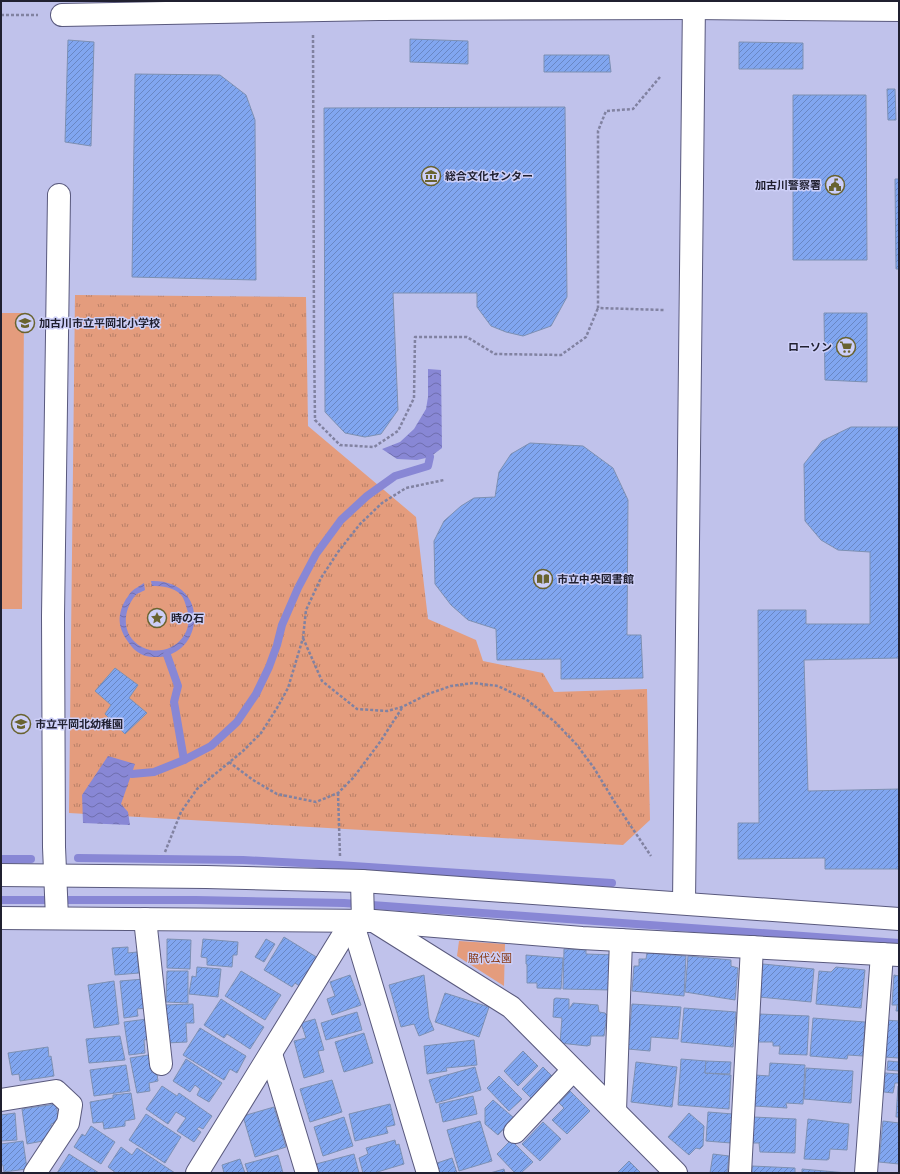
<svg xmlns="http://www.w3.org/2000/svg" width="900" height="1174" font-family="Poppins,'Noto Sans JP',sans-serif">
<style>
.grass{fill:url(#grass-tufts)}
.park{fill:#e49c7d}
.water{fill:url(#water-waves)}
.lines{fill:none;stroke-linecap:round;stroke-linejoin:round}
.stream{stroke:#8887d5;stroke-width:8}
.building{fill:url(#building-hatch);stroke:#7d90b3}
.street-casing{stroke:#59597d;stroke-width:24}
.secondary-casing{stroke:#59597d;stroke-width:24}
.path{stroke:#8182a1;stroke-width:2.5;stroke-dasharray:3 2;stroke-linecap:butt}
.street{stroke:#fff;stroke-width:22}
.secondary{stroke:#fff;stroke-width:22}
.labels{text-anchor:middle;stroke-width:3;stroke-linejoin:round;paint-order:stroke}
.poi-label{font-size:11px;font-weight:bold;fill:#202030;stroke:#cdcff8;text-anchor:start}
.park-label{font-size:11px;fill:#883a15;stroke:#cdcff8}
</style>
<defs>
<pattern id="grass-tufts" width="24" height="20" patternUnits="userSpaceOnUse"><rect width="24" height="20" fill="#e49c7d"/><path d="M3 7l-1-3M5 7V3M7 7l1-3M15 17l-1-3M17 17v-4M19 17l1-3" fill="none" stroke="#b87f67"/></pattern>
<pattern id="water-waves" width="16" height="10" patternUnits="userSpaceOnUse"><rect width="16" height="10" fill="#8887d5"/><path d="M0 5q4-4 8 0t8 0" fill="none" stroke="#6f6ead"/></pattern>
<pattern id="building-hatch" width="6" height="6" patternUnits="userSpaceOnUse"><rect width="6" height="6" fill="#81a6f0"/><path d="M-1 1l2-2M0 6l6-6M5 7l2-2" fill="none" stroke="#6987c3"/></pattern>
</defs>
<rect width="100%" height="100%" fill="#c0c2eb"/>
<polygon class="grass" points="75,295 306,297 308,426 416,517 428,619 476,640 483,661 543,673 554,692 647,689 650,820 623,845 69,813"/>
<g class="park">
<polygon points="1,313 24,313 22,609 1,609"/>
<polygon points="459,941 505,944 504,986 457,956"/>
</g>
<g class="water">
<polygon points="428,369 441,370 442,448 430,457 417,460 397,459 382,449 400,442 414,429 426,409 428,397"/>
<path d="M151,581C212,579 205,660 153,657C145,657 137,653 132,647C119,631 115,618 126,599C128,597 129,594 131,592C135,588 140,586 144,583L145,590C142,592 137,593 135,596C125,608 122,626 132,639C155,666 200,642 186,606C185,602 183,597 181,595C174,587 162,586 152,586Z"/>
<polygon points="108,756 135,764 121,804 128,812 130,825 83,823 82,795"/>
</g>
<g class="lines">
<g class="stream">
<polyline points="167,655 178,686 174,702 184,760"/>
<polyline points="132,774 154,772 184,760 211,746 237,722 256,694 269,667 277,645 282,625 298,588 316,554 341,520 367,496 395,476 428,466 430,457"/>
<polyline points="78,858 243,860 338,865 612,883"/>
<polyline points="1,859 31,859"/>
<polyline points="1,900 196,900 344,903 899,943"/>
</g>
</g>
<g class="building">
<polygon points="410,39 468,41 468,64 410,62"/>
<polygon points="68,40 94,42 91,146 65,142"/>
<polygon points="739,42 803,43 803,69 739,69"/>
<polygon points="544,55 609,55 611,72 544,72"/>
<polygon points="135,74 220,75 246,95 255,120 256,280 132,277"/>
<polygon points="887,89 895,89 896,120 888,120"/>
<polygon points="793,95 866,95 867,260 793,260"/>
<polygon points="565,107 567,297 551,326 523,336 506,332 491,326 477,307 477,293 393,293 398,410 381,434 365,437 345,433 325,412 324,108"/>
<polygon points="895,179 899,179 899,269 896,269"/>
<polygon points="824,313 867,313 867,382 825,380"/>
<polygon points="851,427 899,427 899,658 804,660 808,791 899,789 899,869 825,869 825,858 738,859 738,823 759,823 758,610 806,610 806,624 870,624 870,552 838,550 821,540 805,521 804,464 822,441"/>
<polygon points="530,443 583,446 613,468 628,500 627,635 641,635 643,678 561,679 561,659 497,660 496,629 468,620 451,605 435,584 434,541 444,521 461,506 474,498 495,497 499,472 511,454"/>
<polygon points="115,668 138,685 129,698 147,713 125,734 105,714 111,705 95,691"/>
<polygon points="284,937 318,958 301,987 295,983 292,987 264,970"/>
<polygon points="167,939 191,940 190,969 167,968"/>
<polygon points="203,939 238,942 237,955 233,955 232,967 207,965 207,958 201,957"/>
<polygon points="266,939 275,944 264,962 255,957"/>
<polygon points="128,947 128,953 137,952 139,973 115,975 112,948"/>
<polygon points="564,949 586,950 586,954 616,955 611,990 563,989"/>
<polygon points="647,953 686,956 684,996 632,991 634,966 639,966 639,959 646,959"/>
<polygon points="526,955 563,958 561,989 537,988 537,983 527,983 527,964 526,964"/>
<polygon points="688,956 731,960 731,966 738,968 735,1000 685,992"/>
<polygon points="763,964 814,969 811,1002 759,997"/>
<polygon points="197,967 221,969 218,997 189,994 192,976 196,977"/>
<polygon points="836,967 865,970 861,1008 816,1004 819,971 831,972"/>
<polygon points="167,971 188,971 188,1003 166,1002"/>
<polygon points="241,971 281,995 265,1020 225,996"/>
<polygon points="350,975 361,1005 332,1015 327,999 335,996 330,982"/>
<polygon points="424,975 429,1018 434,1030 419,1036 414,1024 401,1027 389,985"/>
<polygon points="894,975 899,976 899,1011 896,1011 897,1005 892,1005"/>
<polygon points="144,979 147,1008 137,1009 138,1016 124,1018 120,981"/>
<polygon points="114,981 119,1024 94,1028 88,985"/>
<polygon points="445,993 489,1007 479,1037 435,1022"/>
<polygon points="556,998 569,999 569,1009 573,1003 598,1005 599,1012 605,1013 607,1015 604,1036 591,1036 590,1045 587,1046 560,1043 562,1018 553,1017 554,999"/>
<polygon points="221,999 264,1027 250,1049 227,1034 224,1038 204,1025"/>
<polygon points="193,1004 194,1023 186,1023 187,1042 166,1043 165,1005"/>
<polygon points="632,1004 681,1007 678,1039 651,1037 650,1051 628,1049"/>
<polygon points="684,1008 736,1012 733,1047 681,1042"/>
<polygon points="357,1012 362,1030 326,1040 321,1023"/>
<polygon points="759,1014 809,1016 807,1055 779,1054 780,1046 773,1046 773,1042 757,1042"/>
<polygon points="813,1018 865,1022 863,1056 848,1055 847,1059 810,1056"/>
<polygon points="147,1019 150,1039 144,1040 145,1053 129,1055 124,1022"/>
<polygon points="315,1019 324,1050 318,1051 324,1072 304,1078 294,1041 306,1038 301,1023"/>
<polygon points="885,1020 899,1021 899,1058 883,1057"/>
<polygon points="200,1028 246,1056 237,1073 230,1069 224,1080 183,1055"/>
<polygon points="364,1033 373,1063 344,1072 335,1042"/>
<polygon points="120,1036 125,1060 89,1063 86,1039"/>
<polygon points="474,1040 477,1065 446,1068 447,1071 427,1074 424,1046"/>
<polygon points="48,1047 49,1057 51,1056 54,1076 20,1081 19,1074 12,1075 8,1053"/>
<polygon points="523,1051 538,1066 518,1086 504,1071"/>
<polygon points="154,1054 158,1081 149,1083 150,1091 137,1093 130,1058"/>
<polygon points="186,1059 222,1083 209,1102 197,1095 200,1089 195,1085 190,1092 173,1081"/>
<polygon points="681,1059 706,1061 705,1073 731,1075 729,1109 678,1105"/>
<polygon points="706,1061 731,1062 730,1074 705,1073"/>
<polygon points="888,1061 899,1062 899,1071 887,1070"/>
<polygon points="636,1062 677,1067 672,1107 631,1102"/>
<polygon points="770,1063 805,1065 803,1104 786,1103 787,1108 754,1106 755,1075 769,1076"/>
<polygon points="126,1065 130,1091 94,1096 90,1070"/>
<polygon points="475,1067 481,1090 436,1103 429,1080"/>
<polygon points="543,1067 557,1081 535,1102 522,1089"/>
<polygon points="806,1068 853,1071 851,1103 804,1099"/>
<polygon points="885,1073 899,1074 899,1083 895,1083 893,1093 884,1092"/>
<polygon points="499,1076 522,1099 509,1111 487,1088"/>
<polygon points="332,1080 342,1112 310,1122 300,1089"/>
<polygon points="162,1086 177,1096 179,1093 212,1116 203,1129 199,1127 197,1129 201,1132 194,1142 177,1131 186,1118 176,1112 168,1124 146,1109"/>
<polygon points="898,1086 899,1086 899,1117 896,1117"/>
<polygon points="570,1091 590,1111 567,1134 552,1120 564,1108 559,1103"/>
<polygon points="131,1093 135,1119 125,1121 125,1126 104,1129 103,1122 93,1123 90,1102 113,1098 113,1095"/>
<polygon points="473,1096 477,1114 443,1122 439,1104"/>
<polygon points="493,1100 514,1118 498,1135 485,1124 485,1108"/>
<polygon points="56,1104 59,1123 51,1124 52,1132 47,1133 48,1140 27,1144 22,1109"/>
<polygon points="390,1104 395,1125 386,1127 388,1133 355,1141 349,1114"/>
<polygon points="274,1107 286,1147 255,1157 243,1116"/>
<polygon points="708,1112 733,1114 731,1143 706,1141"/>
<polygon points="15,1113 17,1140 1,1141 1,1115"/>
<polygon points="689,1113 704,1126 703,1146 700,1149 696,1148 689,1155 668,1137"/>
<polygon points="146,1114 181,1137 165,1163 129,1140"/>
<polygon points="344,1117 353,1146 323,1156 314,1127"/>
<polygon points="753,1117 796,1119 795,1153 760,1152 759,1143 753,1143 752,1141"/>
<polygon points="808,1119 849,1124 847,1150 830,1149 829,1159 827,1160 804,1159"/>
<polygon points="480,1121 492,1161 459,1171 447,1130"/>
<polygon points="883,1121 899,1123 899,1164 879,1162"/>
<polygon points="543,1122 561,1139 540,1161 522,1144"/>
<polygon points="91,1126 115,1142 101,1164 74,1147 82,1134 85,1136"/>
<polygon points="395,1140 396,1145 399,1144 404,1164 374,1173 363,1173 359,1158 368,1154 366,1148"/>
<polygon points="511,1140 533,1162 521,1173 515,1173 497,1154"/>
<polygon points="23,1141 27,1169 4,1172 3,1165 1,1165 1,1144"/>
<polygon points="121,1147 132,1155 137,1148 175,1173 116,1173 108,1167"/>
<polygon points="69,1154 99,1173 57,1173"/>
<polygon points="354,1154 359,1173 319,1173 316,1164"/>
<polygon points="713,1154 729,1156 727,1173 710,1173"/>
<polygon points="278,1155 283,1173 248,1173 245,1164"/>
<polygon points="452,1158 457,1173 437,1173 434,1164"/>
<polygon points="240,1159 245,1173 224,1173 222,1165"/>
<polygon points="629,1161 641,1173 617,1173"/>
<polygon points="752,1166 795,1168 795,1173 752,1173"/>
<polygon points="504,1169 505,1173 490,1173"/>
<polygon points="802,1169 847,1173 802,1173"/>
</g>
<g class="lines">
<g class="street-casing">
<g id="street">
<polyline points="62,15 379,9 694,8 899,10"/>
<polyline points="362,881 363,921"/>
<polyline points="1,918 374,921 582,938 899,955"/>
<polyline points="57,918 54,847 53,616 59,195"/>
<polyline points="145,919 161,1064"/>
<polyline points="352,921 428,1173"/>
<polyline points="377,923 511,1007 676,1173"/>
<polyline points="271,1054 307,1173"/>
<polyline points="1,1100 56,1091 71,1105 68,1123 35,1173"/>
<polyline points="615,1111 621,940"/>
<polyline points="515,1132 573,1070"/>
<polyline points="197,1173 352,921"/>
<polyline points="740,1173 752,947"/>
<polyline points="866,1173 882,954"/>
</g>
</g>
<g class="secondary-casing">
<g id="secondary">
<polyline points="1,875 206,877 362,881 899,919"/>
<polyline points="684,903 694,1"/>
</g>
</g>
<g class="path">
<polyline points="1,15 38,15"/>
<polyline points="313,35 314,337 315,420 340,445 374,447 398,431 414,398 415,337 467,337 495,354 561,355 586,337 598,308"/>
<polyline points="660,77 633,109 606,111 598,131 598,308 664,310"/>
<polyline points="303,638 322,681 357,709 387,711 402,707 428,694 451,686 473,683 498,686 527,700 555,722 577,745 594,768 614,801 651,856"/>
<polyline points="229,762 253,780 277,794 316,802 338,793 353,778 380,742 402,708"/>
<polyline points="338,793 340,856"/>
<polyline points="165,852 181,812 197,789 243,751 261,733 277,708 288,688 303,638 306,610 321,578 338,552 360,524 382,503 406,488 444,480"/>
</g>
<use href="#street" class="street"/>
<use href="#secondary" class="secondary"/>
</g>
<defs>
<g id="museum-ring" transform="scale(1)"><circle r="9.5" fill="#cdcff8" stroke="#696330" stroke-width="1.5"/><path d="M0-6L6-3V-2H-6V-3ZM-5-1h2V3h-2ZM-1-1h2V3h-2ZM3-1h2V3H3ZM-6 4H6V6H-6Z" fill="#696330"/></g>
<g id="civic-ring" transform="scale(1)"><circle r="9.5" fill="#cdcff8" stroke="#696330" stroke-width="1.5"/><path d="M-.6-6.5H3V-4.5H.6V-3L4-1V1h2V6H-6V1h2V-1L-.6-3ZM-1.2 2.5V6h2.4V2.5Z" fill="#696330"/></g>
<g id="school-ring" transform="scale(1)"><circle r="9.5" fill="#cdcff8" stroke="#696330" stroke-width="1.5"/><path d="M0-5L7-2L0 1L-7-2ZM-4 1L0 2.5L4 1V4Q0 6-4 4Z" fill="#696330"/></g>
<g id="supermarket-ring" transform="scale(1)"><circle r="9.5" fill="#cdcff8" stroke="#696330" stroke-width="1.5"/><path d="M-6-5.5h2.5l.6 2H6L4.5 2H-2.5L-4.4-4H-6ZM-1.5 3.2a1.3 1.3 0 1 0 .1 0ZM3 3.2a1.3 1.3 0 1 0 .1 0Z" fill="#696330"/></g>
<g id="library-ring" transform="scale(1)"><circle r="9.5" fill="#cdcff8" stroke="#696330" stroke-width="1.5"/><path d="M-6-4Q-3-5.5-.7-3.5V5Q-3 3-6 4ZM6-4Q3-5.5 .7-3.5V5Q3 3 6 4Z" fill="#696330"/></g>
<g id="sight-ring" transform="scale(1)"><circle r="9.5" fill="#cdcff8" stroke="#696330" stroke-width="1.5"/><path d="M0-6L1.8-2.2L6-1.7L2.9 1.2L3.7 5.4L0 3.3L-3.7 5.4L-2.9 1.2L-6-1.7L-1.8-2.2Z" fill="#696330"/></g>
</defs>
<g fill-rule="evenodd">
<use href="#museum-ring" x="431" y="176"/>
<use href="#civic-ring" x="835" y="185"/>
<use href="#school-ring" x="25" y="323"/>
<use href="#supermarket-ring" x="846" y="347"/>
<use href="#library-ring" x="543" y="579"/>
<use href="#sight-ring" x="157" y="618"/>
<use href="#school-ring" x="21" y="724"/>
</g>
<g class="labels">
<g class="poi-label">
<text x="445" y="180">総合文化センター</text>
<text x="821" y="189" text-anchor="end">加古川警察署</text>
<text x="39" y="327">加古川市立平岡北小学校</text>
<text x="832" y="351" text-anchor="end">ローソン</text>
<text x="557" y="583">市立中央図書館</text>
<text x="171" y="622">時の石</text>
<text x="35" y="728">市立平岡北幼稚園</text>
</g>
<g class="park-label">
<text x="490" y="962">脇代公園</text>
</g>
</g>
<rect width="900" height="1174" fill="none" stroke="#202030" stroke-width="4"/>
</svg>
